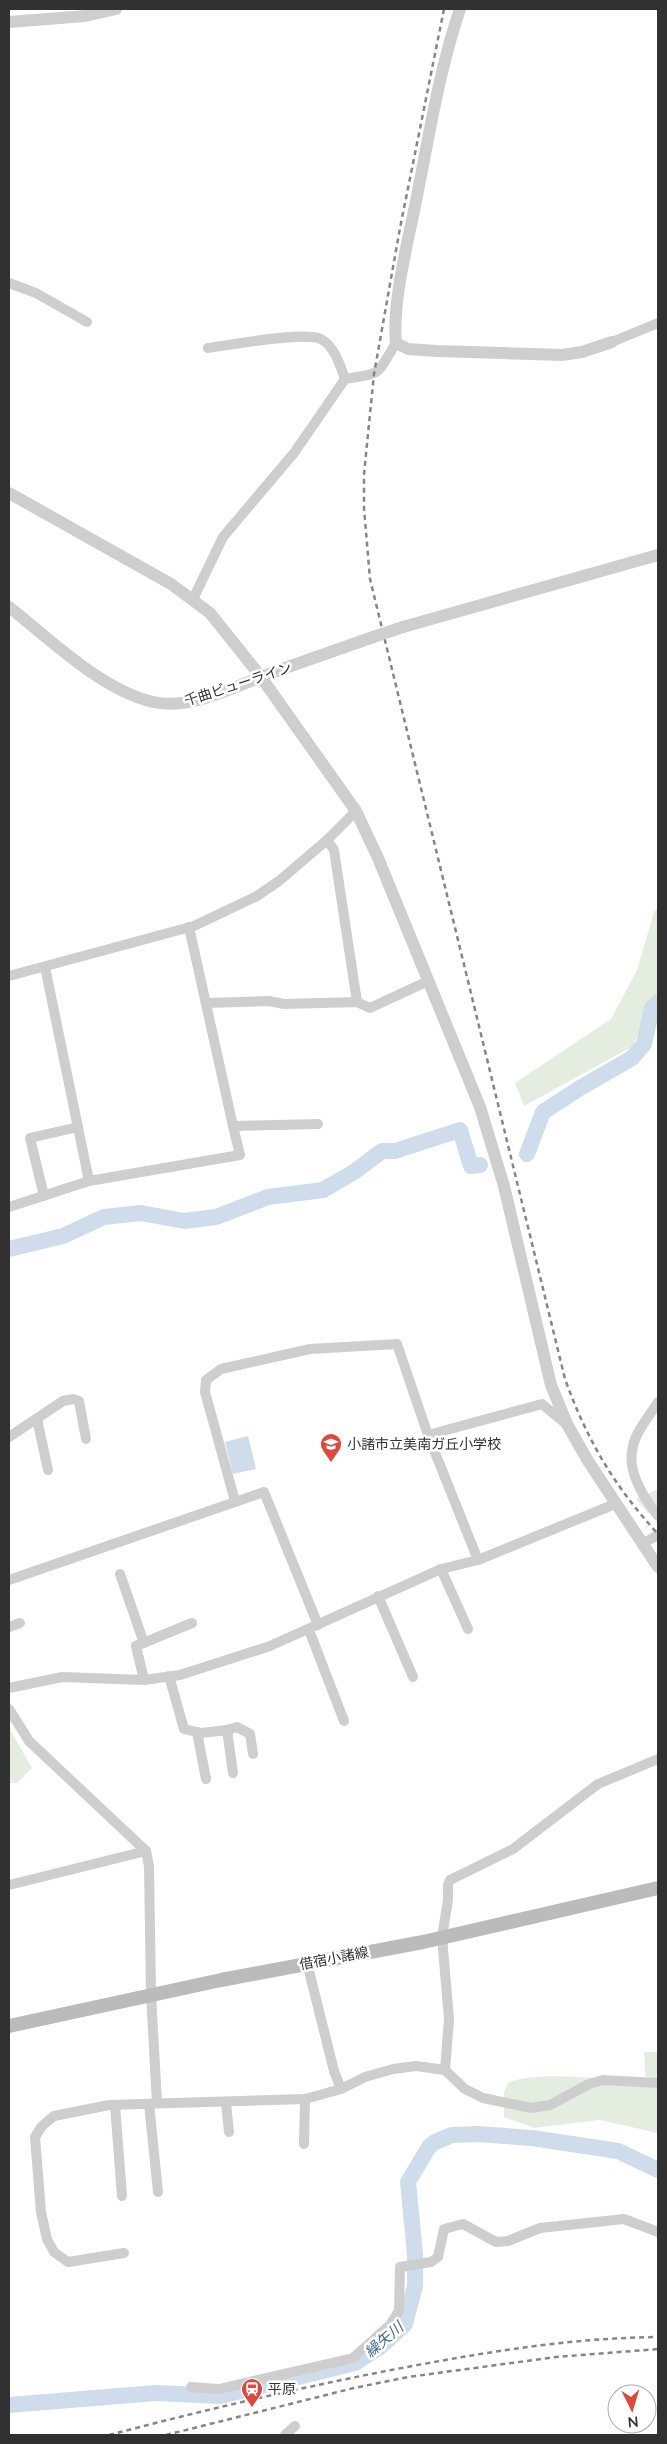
<svg xmlns="http://www.w3.org/2000/svg" width="667" height="2444" font-family="Lato,'Noto Sans JP',sans-serif">
<style>
.green{fill:#e5ede0}
.water{fill:#cedceb}
.lines{fill:none;stroke-linecap:round;stroke-linejoin:round}
.river{stroke:#cedceb;stroke-width:16}
.minor{stroke:#cecece;stroke-width:10}
.tertiary{stroke:#cecece;stroke-width:12}
.secondary{stroke:#bbb;stroke-width:14}
.rail{stroke:#868686;stroke-width:2.5;stroke-dasharray:5 4;stroke-linecap:butt}
.tertiary-bridge{stroke:#cecece;stroke-width:12}
.labels{text-anchor:middle;stroke-width:5;stroke-linejoin:round;paint-order:stroke}
.street-label{font-size:14px;fill:#313131;stroke:#fff}
.poi-label{font-size:14px;fill:#313131;stroke:#fff;text-anchor:start}
.water-label{font-size:15px;font-style:italic;fill:#43678f;stroke:#fff}
</style>
<rect width="100%" height="100%" fill="#fff"/>
<g class="green">
<polygon points="658,908 658,1006 640,1031 632,1047 524,1106 515,1083 611,1019 637,970 654,912"/>
<polygon points="658,1489 658,1509 648,1513 636,1499"/>
<polygon points="9,1728 32,1768 17,1783 9,1783"/>
<path d="M644,2052H658V2133L600,2120L534,2128L504,2117V2092L509,2082C546,2070 606,2080 646,2083Z"/>
</g>
<polygon class="water" points="248,1436 256,1469 233,1474 225,1442"/>
<g class="lines">
<g class="river">
<polyline points="527,1154 543,1112 580,1088 632,1058 644,1044 652,1008 658,1002"/>
<polyline points="9,1249 63,1236 104,1217 141,1213 184,1221 216,1217 268,1197 323,1190 354,1172 382,1151 395,1151 460,1130 471,1166 480,1165"/>
<polyline points="9,2405 156,2393 220,2396 355,2363 380,2347 405,2324 415,2286 415,2254 408,2182 429,2147 435,2142 452,2135 478,2134 532,2138 618,2151 658,2170"/>
</g>
<g class="minor">
<polyline points="9,283 36,293 87,322"/>
<polyline points="612,342 658,323"/>
<path d="M208,348C230,345 304,331 321,339C335,347 340,365 345,379"/>
<path d="M193,599L223,537L294,453L345,379C384,373 376,375 396,343"/>
<polyline points="327,840 334,850 357,1002"/>
<polyline points="189,927 233,1126 318,1124"/>
<polyline points="45,967 89,1181 240,1155 233,1126"/>
<polyline points="9,976 194,926 257,896 279,881 327,840 356,811"/>
<polyline points="206,1003 269,1001 284,1004 357,1002 370,1008 428,981"/>
<polyline points="44,1196 30,1138 78,1127"/>
<polyline points="9,1207 89,1181"/>
<path d="M658,1402C650,1415 636,1431 633,1446C626,1470 643,1497 658,1516"/>
<polyline points="37,1419 48,1470"/>
<polyline points="9,1437 63,1401 73,1399 79,1401 86,1439"/>
<polyline points="235,1501 205,1392 206,1380 221,1369 310,1349 397,1344 428,1435"/>
<polyline points="642,1544 658,1535"/>
<polyline points="478,1560 428,1435 542,1404 566,1424"/>
<polyline points="441,1569 468,1629"/>
<polyline points="120,1574 144,1643"/>
<polyline points="9,1580 264,1492 318,1625"/>
<polyline points="378,1596 413,1677"/>
<polyline points="9,1627 20,1623"/>
<polyline points="309,1630 344,1721"/>
<polyline points="169,1676 184,1729 201,1733 227,1730 233,1773"/>
<polyline points="144,1680 136,1646 192,1623"/>
<polyline points="9,1688 62,1677 144,1680 180,1675 270,1646 441,1569 478,1560 615,1504"/>
<polyline points="9,1709 29,1741 146,1851 149,1866 151,1994 157,2103"/>
<polyline points="227,1730 237,1727 250,1734 253,1754"/>
<polyline points="197,1732 206,1779"/>
<polyline points="9,1885 146,1851"/>
<polyline points="307,1963 334,2071 341,2089"/>
<polyline points="445,2070 449,2019 442,1937 448,1900 448,1885 450,1880 513,1849 598,1784 658,1759"/>
<polyline points="226,2103 229,2132"/>
<polyline points="149,2104 158,2192"/>
<polyline points="115,2105 122,2196"/>
<polyline points="304,2144 305,2099"/>
<polyline points="124,2253 68,2262 54,2252 47,2239 41,2212 35,2137 42,2126 54,2116 109,2105 305,2099 341,2089 365,2077 393,2069 416,2066 445,2070 465,2089 483,2098 531,2108 550,2105 589,2084 603,2080 658,2083"/>
<polyline points="191,2387 219,2389 353,2358 390,2325 399,2311 400,2267 431,2262 438,2257 444,2229 463,2224 496,2242 508,2241 540,2228 624,2219 658,2232"/>
<polyline points="285,2435 295,2426"/>
</g>
<g class="tertiary">
<path d="M460,9C439,71 429,136 416,201C408,242 392,302 396,343L408,349L437,351L562,355L582,352L612,342"/>
<polyline points="9,22 85,16 116,9"/>
<polyline points="9,493 171,584 210,613 261,677 356,811 378,858 480,1107 504,1186 551,1385 567,1424 588,1461 658,1567"/>
<path d="M9,607C50,639 101,690 153,702C191,710 231,688 266,675C301,662 337,650 373,637"/>
<polyline points="403,627 658,555"/>
</g>
<polyline class="secondary" points="9,2026 221,1980 423,1942 658,1888"/>
<g class="rail">
<path d="M444,9L400,228L374,374L364,474V508L370,579L565,1379C587,1440 614,1486 658,1534"/>
<path d="M109,2435C208,2409 307,2386 407,2367C493,2351 571,2338 658,2337"/>
<polyline points="166,2435 354,2388 408,2377 556,2357 658,2349"/>
</g>
<polyline class="tertiary-bridge" points="373,637 403,627"/>
</g>
<defs>
<g id="school-pin" transform="scale(1.125)"><path d="M0 17L-7.5 6A9.5 9.5 0 1 1 7.5 6Z" fill="#db493f" stroke="#fff"/><path d="M0-5L7-2L0 1L-7-2ZM-4 1L0 2.5L4 1V4Q0 6-4 4Z" fill="#fff"/></g>
<g id="station-pin" transform="scale(1.125)"><path d="M0 17L-7.5 6A9.5 9.5 0 1 1 7.5 6Z" fill="#db493f" stroke="#fff"/><path d="M-3-6H3Q5-6 5-4V2Q5 4 3 4L4.5 6H3L1.5 4h-3L-3 6H-4.5L-3 4Q-5 4-5 2V-4Q-5-6-3-6ZM-3.5-4v3h7v-3ZM-3.5 1v1.5H-2V1ZM2 1v1.5H3.5V1Z" fill="#fff"/></g>
</defs>
<g fill-rule="evenodd">
<use href="#school-pin" x="331" y="1444"/>
<use href="#station-pin" x="252" y="2389"/>
</g>
<g class="labels">
<g class="street-label">
<text transform="translate(238 684) rotate(-18)" y="5">千曲ビューライン</text>
<text transform="translate(334 1958) rotate(-11)" y="5">借宿小諸線</text>
</g>
<g class="poi-label">
<text x="347" y="1449">小諸市立美南ガ丘小学校</text>
<text x="268" y="2394">平原</text>
</g>
<g class="water-label">
<text transform="translate(384 2340) rotate(-41)" y="5">繰矢川</text>
</g>
</g>
<rect width="667" height="2444" fill="none" stroke="#313131" stroke-width="20"/>
<g transform="translate(632 2409) rotate(175)"><circle r="24" fill="#ffffff" stroke="#adadad"/>
<path d="M0-4L9 19L0 12L-9 19Z" fill="#db493f"/>
<text y="-8" font-size="14" font-weight="bold" text-anchor="middle" fill="#313131">N</text>
</g>
</svg>
